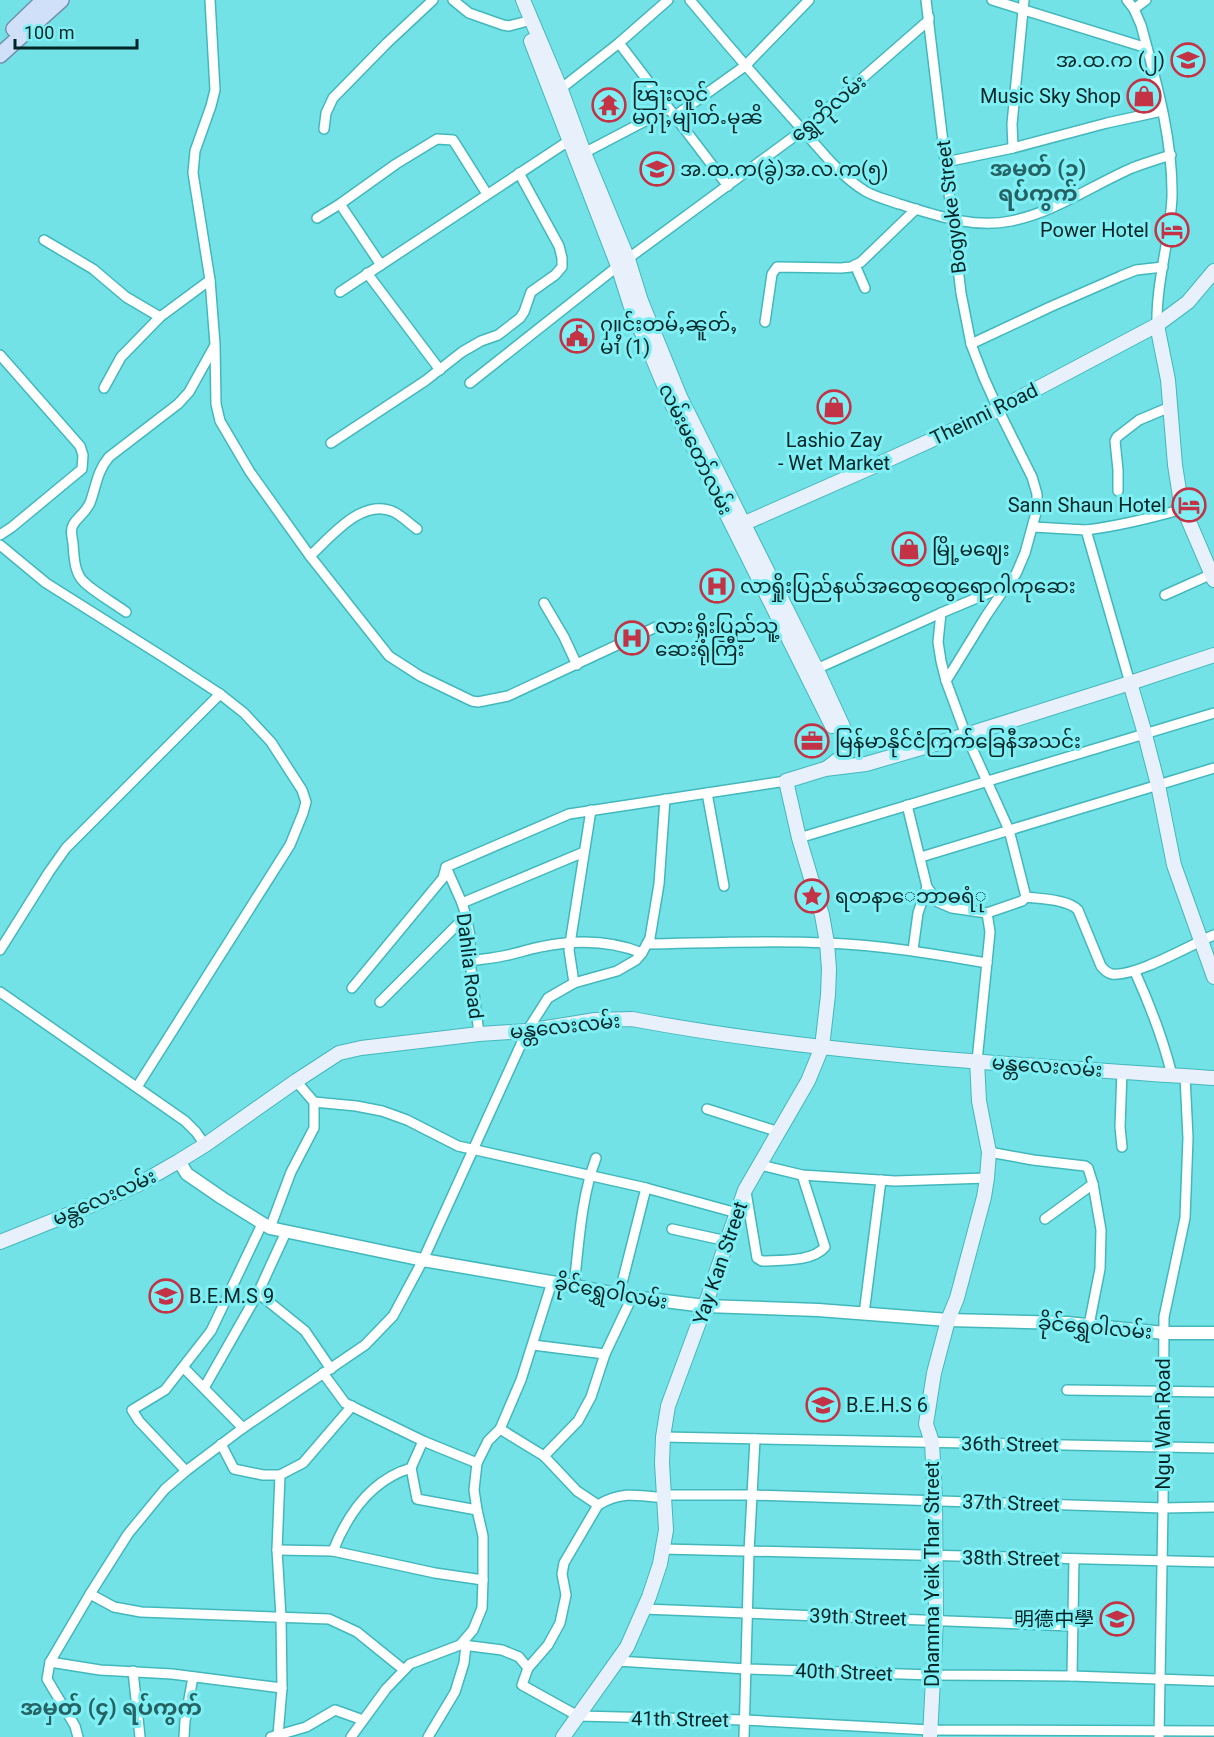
<svg xmlns="http://www.w3.org/2000/svg" width="1214" height="1737" font-family="Roboto,'Noto Sans SC','Noto Sans Myanmar',sans-serif">
<style>
.lines{fill:none;stroke-linecap:round;stroke-linejoin:round}
.minor-casing{stroke:#43b8bc;stroke-width:12}
.tertiary-casing{stroke:#43b8bc;stroke-width:15}
.secondary-casing{stroke:#43b8bc;stroke-width:16}
.primary-casing{stroke:#7392ad;stroke-width:18}
.minor{stroke:#fff;stroke-width:9}
.tertiary{stroke:#fff;stroke-width:12}
.secondary{stroke:#e8f0fc;stroke-width:14}
.primary{stroke:#d0e0f9;stroke-width:15}
.labels{text-anchor:middle;stroke-width:6;stroke-linejoin:round;paint-order:stroke}
.poi-label{font-size:20px;fill:#002526;stroke:#7feff4;text-anchor:start}
.street-label{font-size:20px;fill:#002526;stroke:#7feff4}
.quarter-label{font-size:22px;font-weight:bold;fill:#256264;stroke:#7feff4}
</style>
<rect width="100%" height="100%" fill="#72e2e6"/>
<g class="lines">
<g class="minor-casing">
<g id="minor">
<polyline points="210,0 215,90 211,106 195,151 193,173 210,280 215,344 216,404 220,421 250,472 310,556 389,656 420,676 472,701 478,702 508,696 656,627"/>
<polyline points="453,0 469,13 503,25 509,26 524,22"/>
<path d="M690,0C726,43 763,86 800,127C821,150 839,175 865,191C875,197 888,200 899,204C935,215 973,229 1011,221C1055,212 1091,186 1132,168C1145,163 1158,159 1171,155"/>
<polyline points="992,0 1147,48"/>
<path d="M1127,0L1134,9L1141,25C1156,81 1173,139 1172,197C1170,240 1156,282 1157,325"/>
<polyline points="1134,9 1146,0"/>
<polyline points="619,43 728,186"/>
<polyline points="558,91 619,43 668,0"/>
<polyline points="675,116 745,66 809,0"/>
<polyline points="324,129 326,113 333,98 387,43 433,0"/>
<polyline points="1013,148 1012,124 1024,0"/>
<polyline points="584,153 668,109"/>
<polyline points="946,162 1013,148 1107,123 1162,111"/>
<polyline points="340,204 381,265"/>
<polyline points="317,218 340,204 396,164 437,139 453,140 487,194"/>
<polyline points="44,240 93,269 126,297 160,317"/>
<polyline points="855,265 865,288"/>
<polyline points="367,273 440,370"/>
<polyline points="340,292 573,138"/>
<polyline points="765,322 772,274 777,267 841,268 851,267 861,262 916,209"/>
<polyline points="971,344 1050,307 1121,276 1136,270 1163,267"/>
<polyline points="0,355 80,446 83,455 82,469 12,527 0,535"/>
<polyline points="470,383 618,266 803,130 929,20 929,17"/>
<polyline points="104,388 121,357 160,317 210,280"/>
<polyline points="331,443 425,381 462,352 481,341 498,335 520,318 524,312 531,292 555,275 562,267 562,258 559,246 519,173"/>
<polyline points="1118,491 1118,470 1115,441 1117,437 1139,420 1170,407"/>
<polyline points="1033,527 1086,530 1130,683"/>
<path d="M1086,530C1120,526 1151,518 1183,509"/>
<polyline points="0,545 46,583 168,660 220,694 244,713 271,742 302,790 306,802 303,813 290,845 137,1087"/>
<path d="M310,556C331,537 362,497 394,512C402,516 410,524 417,529"/>
<polyline points="1165,595 1214,573"/>
<polyline points="544,603 564,637 577,665"/>
<path d="M126,612C114,603 94,592 84,582C74,573 74,556 73,543C72,537 70,530 73,525C78,516 84,515 90,503C96,487 97,471 109,457L178,404L189,392L214,347"/>
<polyline points="812,671 941,613 991,592 1009,583 1016,574 1025,553 1037,509 1037,494 1032,477 998,409 984,378 971,344 961,293 926,0"/>
<polyline points="946,681 986,616 1007,585"/>
<polyline points="707,793 724,886"/>
<polyline points="907,805 927,887 938,902 952,908 987,913 1022,901 1026,897 1009,830 966,735 946,681 941,661 938,642 941,613"/>
<polyline points="799,838 1214,713"/>
<polyline points="921,857 1214,768"/>
<polyline points="446,867 462,903 466,916 470,936 470,961 479,1034"/>
<path d="M1026,897C1040,899 1068,899 1078,910L1101,966C1104,970 1107,973 1112,974C1136,977 1190,945 1214,935"/>
<polyline points="462,903 584,852"/>
<path d="M647,944C707,943 767,940 827,943C881,945 934,954 987,963"/>
<polyline points="0,950 49,872 66,848 220,694"/>
<polyline points="913,950 918,913 927,887"/>
<path d="M470,961C483,959 495,958 508,955C518,953 529,949 540,947C573,940 610,940 642,953"/>
<path d="M1135,972C1150,1005 1163,1039 1172,1075"/>
<polyline points="574,983 569,950 591,810"/>
<polyline points="352,988 443,878 446,867 569,814 786,781"/>
<polyline points="0,992 185,1121 196,1132 205,1145"/>
<polyline points="380,1002 466,916"/>
<polyline points="977,1061 990,932 987,913"/>
<polyline points="1122,1071 1120,1127 1122,1147"/>
<polyline points="296,1081 314,1102 356,1106 382,1111 407,1120 458,1146 646,1188 737,1213"/>
<polyline points="707,1109 779,1132"/>
<polyline points="989,1152 1033,1160 1085,1166 1088,1168 1093,1184 1101,1230 1100,1269 1089,1325"/>
<polyline points="760,1165 802,1175 895,1181 987,1178"/>
<path d="M746,1192L757,1258L762,1261C780,1260 813,1262 825,1247L802,1175"/>
<polyline points="1045,1219 1093,1184"/>
<polyline points="270,1228 291,1172 314,1128 314,1102"/>
<polyline points="672,1229 727,1241"/>
<path d="M574,1286C579,1243 581,1198 596,1158"/>
<polyline points="258,1293 305,1331 331,1369"/>
<polyline points="619,1295 646,1188"/>
<polyline points="864,1314 881,1180"/>
<polyline points="533,1345 605,1354"/>
<polyline points="184,1368 243,1428"/>
<polyline points="323,1373 345,1403 423,1441 477,1463"/>
<polyline points="204,1388 258,1293 286,1232"/>
<polyline points="1067,1390 1214,1392"/>
<polyline points="500,1429 521,1380 552,1282"/>
<polyline points="663,1437 1214,1448"/>
<polyline points="221,1444 234,1469 263,1475 280,1475 303,1463 352,1406"/>
<polyline points="544,1456 578,1421 591,1397 605,1354 632,1297"/>
<polyline points="411,1468 417,1499 477,1510"/>
<polyline points="186,1471 139,1421 132,1410 165,1390 211,1331 262,1224"/>
<polyline points="663,1495 752,1495 1163,1508 1214,1507"/>
<polyline points="598,1505 564,1563 562,1574 566,1595 560,1623 548,1645 528,1668 522,1685 578,1716 745,1720 930,1730 1214,1731"/>
<polyline points="663,1549 1214,1562"/>
<polyline points="277,1550 333,1551 435,1573 483,1580"/>
<path d="M333,1551C348,1513 371,1480 411,1468L423,1441"/>
<polyline points="90,1594 114,1607 141,1612 329,1619 357,1632 404,1670"/>
<polyline points="644,1609 1072,1626"/>
<polyline points="463,1645 502,1650 519,1657 528,1668"/>
<polyline points="617,1661 747,1669 933,1675 1072,1676 1214,1681"/>
<polyline points="50,1662 100,1670 172,1674 282,1688"/>
<polyline points="133,1671 140,1737"/>
<polyline points="1072,1676 1074,1559"/>
<polyline points="278,1735 282,1688 281,1617 277,1550 280,1475"/>
<polyline points="78,1737 75,1726 47,1679 50,1662 90,1594 128,1534 165,1489 186,1471 243,1428 365,1345 393,1316 423,1260 527,1031 548,998 574,983 617,971 636,960 642,953 650,938 659,884 665,799"/>
<polyline points="184,1737 185,1721 193,1677"/>
<polyline points="271,1737 306,1727 335,1710 363,1720"/>
<path d="M351,1737L386,1689L410,1664L460,1645L473,1630L482,1608L483,1580V1536L477,1510L474,1490L477,1463L488,1441L500,1429L544,1456L577,1491L598,1505C622,1491 637,1495 664,1498"/>
<polyline points="428,1737 455,1692 464,1663 466,1645"/>
<polyline points="744,1737 749,1552 755,1439"/>
<polyline points="1159,1737 1163,1508 1164,1317 1185,1218 1188,1138 1185,1076"/>
</g>
</g>
<g class="tertiary-casing">
<polyline id="tertiary" points="179,1161 187,1174 222,1198 270,1228 423,1260 574,1286 632,1297 705,1306 818,1310 948,1320 1067,1323 1164,1333 1214,1333"/>
</g>
<g class="secondary-casing">
<g id="secondary">
<polyline points="523,0 561,90 584,153 628,259 641,301 680,397 817,670 845,731 848,742 847,753 827,768"/>
<polyline points="531,41 618,266 630,304 671,402 832,726"/>
<polyline points="1157,325 1168,380 1175,465 1181,503 1214,580"/>
<polyline points="736,527 881,463 991,413 1157,325 1188,302 1214,271"/>
<polyline points="1130,683 1143,727 1158,785 1174,865 1214,977"/>
<path d="M0,1242L87,1207L139,1184L179,1161L205,1145L296,1081L339,1053L361,1048L479,1034L527,1031L595,1020L632,1019C824,1055 1020,1065 1214,1078"/>
<polyline points="563,1737 627,1647 649,1597 660,1564 666,1530 662,1463 663,1437 668,1406 705,1306 727,1241 745,1190 808,1081 822,1047 828,995 829,969 827,943 822,915 799,838 786,781 825,769 866,764 966,735 1130,683 1214,655"/>
<polyline points="930,1737 936,1620 935,1500 932,1442 926,1424 934,1373 948,1320 957,1298 984,1197 987,1178 989,1152 979,1101 977,1061"/>
</g>
</g>
<g class="primary-casing">
<g id="primary">
<polyline points="14,29 44,0"/>
<polyline points="0,55 61,0"/>
</g>
</g>
<use href="#minor" class="minor"/>
<use href="#tertiary" class="tertiary"/>
<use href="#secondary" class="secondary"/>
<use href="#primary" class="primary"/>
</g>
<defs>
<g id="school-ring" transform="scale(1.725)"><circle r="9.5" fill="#7feff4" stroke="#c33345" stroke-width="1.5"/><path d="M0-5L7-2L0 1L-7-2ZM-4 1L0 2.5L4 1V4Q0 6-4 4Z" fill="#c33345"/></g>
<g id="shop-ring" transform="scale(1.725)"><circle r="9.5" fill="#7feff4" stroke="#c33345" stroke-width="1.5"/><path d="M-5-2.5h2.3a2.7 3.5 0 0 1 5.4 0H5L5.5 6h-11ZM-1.5-2.5h3a1.5 2.3 0 0 0-3 0Z" fill="#c33345"/></g>
<g id="temple-ring" transform="scale(1.725)"><circle r="9.5" fill="#7feff4" stroke="#c33345" stroke-width="1.5"/><path d="M0-6L5-2H3V0L6.5 2.5H4V6H1.5V3h-3V6H-4V2.5H-6.5L-3 0V-2H-5Z" fill="#c33345"/></g>
<g id="hotel-ring" transform="scale(1.725)"><circle r="9.5" fill="#7feff4" stroke="#c33345" stroke-width="1.5"/><path d="M-6-4.5h1.5V1H6V5H4.5V3h-9V5H-6ZM-4 0a1.8 1.8 0 1 1 3.6 0ZM.5 0V-2.5h3Q6-2.5 6 0Z" fill="#c33345"/></g>
<g id="civic-ring" transform="scale(1.725)"><circle r="9.5" fill="#7feff4" stroke="#c33345" stroke-width="1.5"/><path d="M-.6-6.5H3V-4.5H.6V-3L4-1V1h2V6H-6V1h2V-1L-.6-3ZM-1.2 2.5V6h2.4V2.5Z" fill="#c33345"/></g>
<g id="hospital-ring" transform="scale(1.725)"><circle r="9.5" fill="#7feff4" stroke="#c33345" stroke-width="1.5"/><path d="M-5-5h3v3.5h4V-5h3V5h-3V1.5h-4V5h-3Z" fill="#c33345"/></g>
<g id="office-ring" transform="scale(1.725)"><circle r="9.5" fill="#7feff4" stroke="#c33345" stroke-width="1.5"/><path d="M-6-3h4V-5.5h4V-3h4V5H-6ZM-1-4.5V-3h2v-1.5ZM-6 0V1H6V0Z" fill="#c33345"/></g>
<g id="sight-ring" transform="scale(1.725)"><circle r="9.5" fill="#7feff4" stroke="#c33345" stroke-width="1.5"/><path d="M0-6L1.8-2.2L6-1.7L2.9 1.2L3.7 5.4L0 3.3L-3.7 5.4L-2.9 1.2L-6-1.7L-1.8-2.2Z" fill="#c33345"/></g>
</defs>
<g fill-rule="evenodd">
<use href="#school-ring" x="1188" y="60"/>
<use href="#shop-ring" x="1144" y="96"/>
<use href="#temple-ring" x="609" y="105"/>
<use href="#school-ring" x="657" y="169"/>
<use href="#hotel-ring" x="1172" y="230"/>
<use href="#civic-ring" x="577" y="336"/>
<use href="#shop-ring" x="834" y="407"/>
<use href="#hotel-ring" x="1189" y="505"/>
<use href="#shop-ring" x="909" y="549"/>
<use href="#hospital-ring" x="717" y="586"/>
<use href="#hospital-ring" x="632" y="638"/>
<use href="#office-ring" x="812" y="741"/>
<use href="#sight-ring" x="812" y="896"/>
<use href="#school-ring" x="166" y="1296"/>
<use href="#school-ring" x="823" y="1405"/>
<use href="#school-ring" x="1117" y="1619"/>
</g>
<g class="labels">
<g class="poi-label">
<text x="1165" y="67" text-anchor="end">အ.ထ.က (၂)</text>
<text x="632" y="101">ၽြႃးလူင်<tspan x="632" dy="23">မႁႃႇမျၢတ်ႉမုၼိ</tspan></text>
<text x="1121" y="103" text-anchor="end">Music Sky Shop</text>
<text x="680" y="176">အ.ထ.က(ခွဲ)အ.လ.က(၅)</text>
<text x="1149" y="237" text-anchor="end">Power Hotel</text>
<text x="600" y="331">ႁူင်းတမ်ႇၼူတ်ႇ<tspan x="600" dy="23">မၢႆ (1)</tspan></text>
<text x="834" y="447" text-anchor="middle">Lashio Zay<tspan x="834" dy="23">- Wet Market</tspan></text>
<text x="1166" y="512" text-anchor="end">Sann Shaun Hotel</text>
<text x="932" y="556">မြို့မဈေး</text>
<text x="740" y="593">လာရှိုးပြည်နယ်အထွေထွေရောဂါကုဆေး</text>
<text x="655" y="633">လားရှိုးပြည်သူ့<tspan x="655" dy="23">ဆေးရုံကြီး</tspan></text>
<text x="835" y="748">မြန်မာနိုင်ငံကြက်ခြေနီအသင်း</text>
<text x="835" y="903">ရတနာေဘာဓရံု</text>
<text x="189" y="1303">B.E.M.S 9</text>
<text x="846" y="1412">B.E.H.S 6</text>
<text x="1094" y="1626" text-anchor="end">明德中學</text>
</g>
<g class="street-label">
<text transform="translate(828 108) rotate(-40)" y="7">ရွှေဘိုလမ်း</text>
<text transform="translate(951 207) rotate(-97)" y="7">Bogyoke Street</text>
<text transform="translate(984 414) rotate(-26)" y="7">Theinni Road</text>
<text transform="translate(696 449) rotate(64)" y="7">လမ်းမတော်လမ်း</text>
<text transform="translate(470 966) rotate(83)" y="7">Dahlia Road</text>
<text transform="translate(565 1026) rotate(-6)" y="7">မန္တလေးလမ်း</text>
<text transform="translate(1047 1066) rotate(4)" y="7">မန္တလေးလမ်း</text>
<text transform="translate(104 1197) rotate(-24)" y="7">မန္တလေးလမ်း</text>
<text transform="translate(720 1263) rotate(-71)" y="7">Yay Kan Street</text>
<text transform="translate(611 1292) rotate(10)" y="7">ခိုင်ရွှေဝါလမ်း</text>
<text transform="translate(1095 1327) rotate(5)" y="7">ခိုင်ရွှေဝါလမ်း</text>
<text transform="translate(1163 1424) rotate(-90)" y="7">Ngu Wah Road</text>
<text transform="translate(1010 1444) rotate(1)" y="7">36th Street</text>
<text transform="translate(1011 1503) rotate(2)" y="7">37th Street</text>
<text transform="translate(1011 1558) rotate(1)" y="7">38th Street</text>
<text transform="translate(932 1574) rotate(-90)" y="7">Dhamma Yeik Thar Street</text>
<text transform="translate(858 1617) rotate(2)" y="7">39th Street</text>
<text transform="translate(844 1672) rotate(2)" y="7">40th Street</text>
<text transform="translate(680 1719) rotate(1)" y="7">41th Street</text>
</g>
<g class="quarter-label">
<text x="1038" y="176">အမှတ် (၃)<tspan x="1038" dy="25">ရပ်ကွက်</tspan></text>
<text x="111" y="1715">အမှတ် (၄) ရပ်ကွက်</text>
</g>
</g>
<path d="M15 39v9h122v-9" fill="none" stroke="#002526" stroke-width="3"/>
<text x="24" y="39" font-size="18" fill="#002526" stroke="#7feff4" stroke-width="4.5" paint-order="stroke">100 m</text>
</svg>
